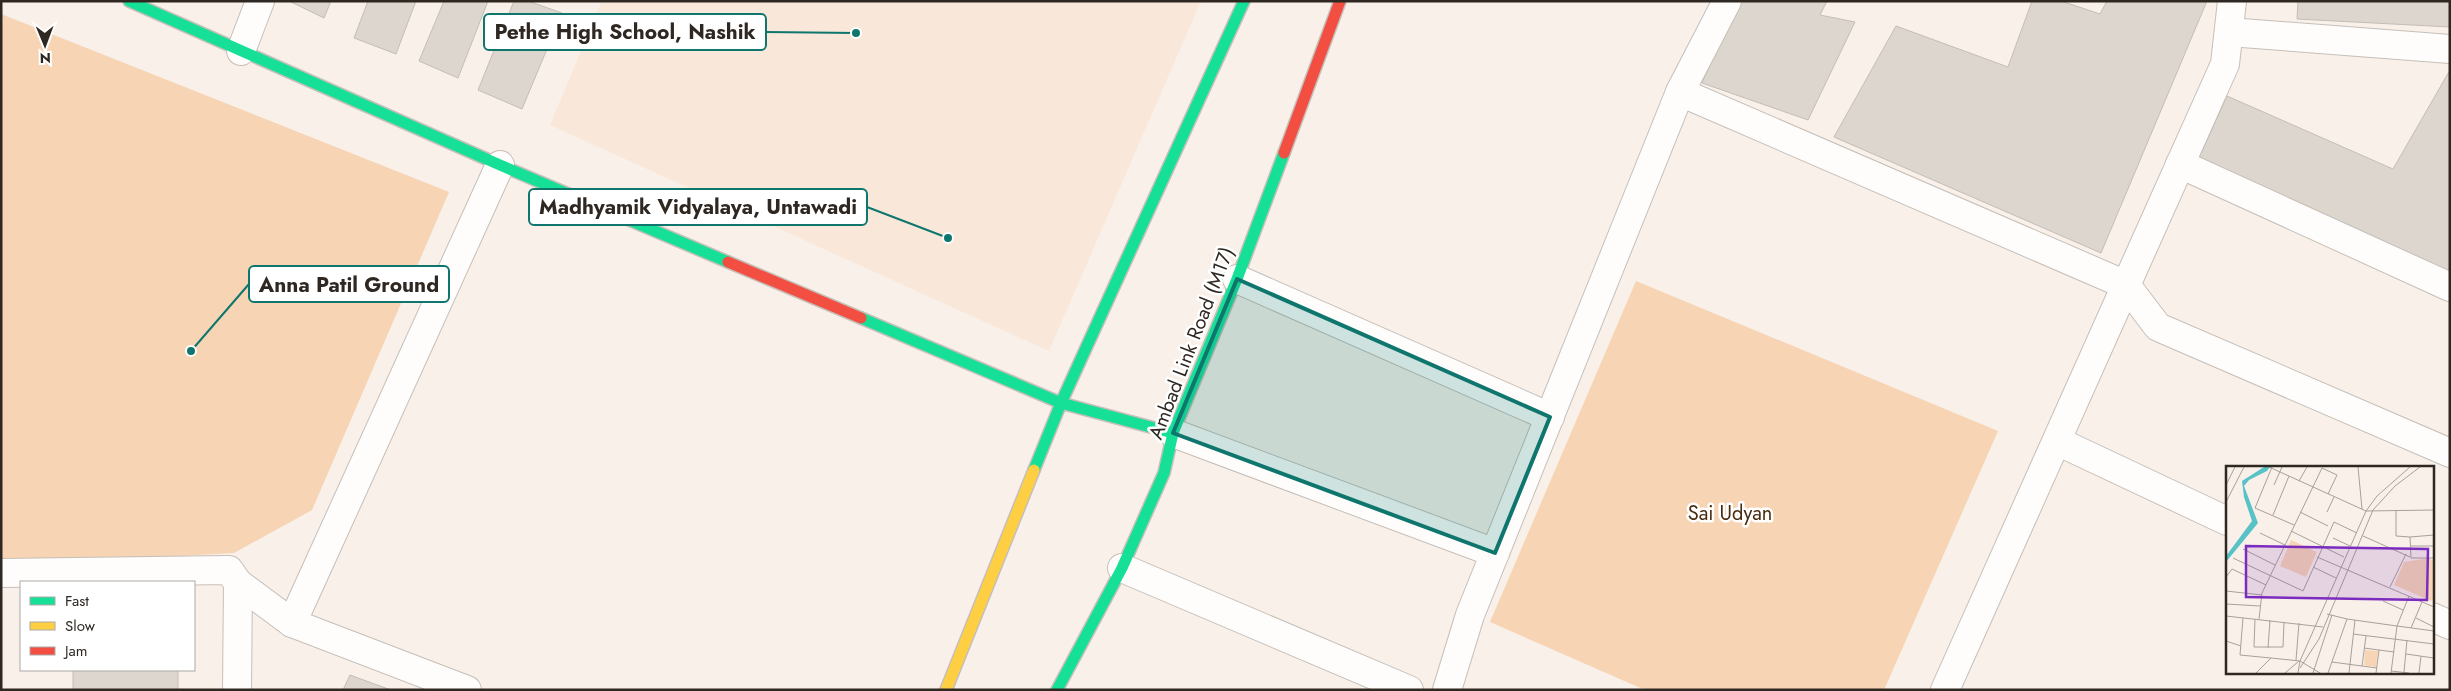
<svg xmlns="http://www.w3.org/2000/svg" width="2451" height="691" font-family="Jost,sans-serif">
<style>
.built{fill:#f9e8d9}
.green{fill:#f6d4b4}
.building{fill:#dcd6cf;stroke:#c4bdb8}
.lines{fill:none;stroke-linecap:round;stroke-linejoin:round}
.street-casing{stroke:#c6bfb9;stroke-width:30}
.fast-casing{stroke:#c6bfb9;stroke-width:14}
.slow-casing{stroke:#c6bfb9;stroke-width:14}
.jam-casing{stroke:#c6bfb9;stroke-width:14}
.street{stroke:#fefdfc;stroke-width:28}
.fast{stroke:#16e098;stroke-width:11}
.slow{stroke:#ffcf43;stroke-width:11}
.jam{stroke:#f24e42;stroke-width:11}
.marked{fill:#0f766e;fill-opacity:0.2;stroke:#0f766e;stroke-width:4;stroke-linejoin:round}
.labels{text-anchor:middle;stroke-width:5;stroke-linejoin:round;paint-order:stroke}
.street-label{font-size:20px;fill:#2f2822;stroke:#fff}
.park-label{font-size:20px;fill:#482d11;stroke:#fff}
.inset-road{fill:none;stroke:#a8a099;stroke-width:1}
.view{fill:#7b2cbf;fill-opacity:0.15;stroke:#7b2cbf;stroke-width:2.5}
.inset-edge{fill:none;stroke:#2f2822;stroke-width:2.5}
.leader{fill:none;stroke:#0f766e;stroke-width:2}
.callout-dot{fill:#0f766e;stroke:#fff;stroke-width:2}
.callout{fill:#fff;stroke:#0f766e;stroke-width:2}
.callout-label{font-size:21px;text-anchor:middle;font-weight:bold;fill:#2f2822}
</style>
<rect width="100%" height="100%" fill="#f8f0e9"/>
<polygon class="built" points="602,1 1201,1 1049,351 550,125"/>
<g class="green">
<polygon points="1,14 449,192 312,510 234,553 1,566"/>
<polygon points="1636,281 1998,431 1884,690 1645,690 1490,622"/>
</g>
<g class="building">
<polygon points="289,1 331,1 324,18"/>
<polygon points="368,1 416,1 396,54 354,38"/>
<polygon points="444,1 488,1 458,78 419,61"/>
<polygon points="514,1 528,1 562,13 522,109 478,90"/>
<polygon points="1738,1 1827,1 1820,15 1855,22 1808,120 1702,83"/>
<polygon points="2032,1 2061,1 2100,14 2107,1 2207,1 2101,253 1834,137 1896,26 2008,67"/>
<polygon points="2298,1 2450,1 2450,27 2297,19"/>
<polygon points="2450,70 2450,277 2197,162 2227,96 2393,169"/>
<rect x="73" y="670" width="105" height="20"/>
<polygon points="350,675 391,690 343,690"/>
</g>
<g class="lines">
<g class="street-casing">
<g id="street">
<polyline points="2229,32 2450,49"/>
<polyline points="241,51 260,1"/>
<polyline points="1680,92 1727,1"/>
<polyline points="2180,164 2450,287"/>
<polyline points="1237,279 1550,417"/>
<polyline points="1173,433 1495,553"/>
<polyline points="2057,441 2227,521"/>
<polyline points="1122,568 1409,690"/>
<polyline points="1,573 229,570 238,583 237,690"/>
<polyline points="238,583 292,623 467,690"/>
<polyline points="2432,617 2450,625"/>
<polyline points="292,623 500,165"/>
<polyline points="1447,690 1470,615 1680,92 2126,285 2158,327 2450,453"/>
<polyline points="1945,690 2225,64 2232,1"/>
</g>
</g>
<g class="fast-casing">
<g id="fast">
<polyline points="129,1 500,165 728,262"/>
<polyline points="861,318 1061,403 1173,433"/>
<polyline points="1034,470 1061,403 1244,1"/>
<polyline points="1057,690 1122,568 1164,473 1173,433 1237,279 1284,153"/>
</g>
</g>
<g class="slow-casing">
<polyline id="slow" points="946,690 1034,470"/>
</g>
<g class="jam-casing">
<g id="jam">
<polyline points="1284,153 1340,1"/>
<polyline points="728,262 861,318"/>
</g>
</g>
<use href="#street" class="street"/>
<use href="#fast" class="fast"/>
<use href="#slow" class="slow"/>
<use href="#jam" class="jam"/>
</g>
<path class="marked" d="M1237,279L1550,417L1495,553L1173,433Z"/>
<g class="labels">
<g class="street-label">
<text transform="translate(1191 343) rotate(-69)" y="7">Ambad Link Road (M17)</text>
</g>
<g class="park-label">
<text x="1730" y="520">Sai Udyan</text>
</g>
</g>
<g transform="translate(2226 466)">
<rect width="208" height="208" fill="#f8f0e9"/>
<path d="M65,74L91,86L80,111L54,100ZM203,92L207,95V133L205,135L168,119L178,96ZM139,184L152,185L150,201L138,199Z" fill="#f6d4b4"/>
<path d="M38,1H44L41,5L23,14L18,20L32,57L0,96V90L26,55L18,31L16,15Z" fill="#59c2c7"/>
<path class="inset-road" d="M43,1L140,45L208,44M46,1L29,42L68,59M132,1L136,43M73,15L81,1M0,19L9,1M48,19L56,1M0,36L18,1M170,44V70L184,71L185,92H208M74,46L102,60M101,46L108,31M47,49L63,10M65,65L118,91M34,67L59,79M137,70L184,91M184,71L208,69M107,72L124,80M184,80H208M17,83L49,99M91,91L208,141M7,92L77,125L108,56L131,67M87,101L110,112M0,111L6,103L40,119M164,121L180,88M0,125L36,129M183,130L171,160L208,165M157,135L177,144M0,138L34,140M101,148L121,153M0,150L97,161M17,152L14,189L45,192L30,207M190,152L208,161M29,153L28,181H57L58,156M33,153L36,127L96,2L111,9L102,28M185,162L196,136M127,168L208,178M0,175L15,180M42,182L44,154M138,182L153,184L150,207M153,184L168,186M180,188L208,192M45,192L74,195L94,207M70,194L73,157M106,196L151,202M136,200L140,170M74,202L93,173L147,44L169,20L194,1M165,205L183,207M178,206L181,174M59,207L73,195M72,207L74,195L140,45L151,30L184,1M87,207L106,149M102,207L121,153L171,160L165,207M123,207L129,154M193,207L195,190"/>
<path class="view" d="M20,80L202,83L201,134L20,131Z"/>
<rect width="208" height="208" class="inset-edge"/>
</g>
<path class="leader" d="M856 33L766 32M948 238L867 207M191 351L249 284"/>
<g class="callout-dot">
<circle cx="856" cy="33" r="5"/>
<circle cx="948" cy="238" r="5"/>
<circle cx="191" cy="351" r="5"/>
</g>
<g class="callout">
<rect x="484" y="14" width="282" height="36" rx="5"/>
<rect x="529" y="189" width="338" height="36" rx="5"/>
<rect x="249" y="266" width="200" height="36" rx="5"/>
</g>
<g class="callout-label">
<text x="625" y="39">Pethe High School, Nashik</text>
<text x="698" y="214">Madhyamik Vidyalaya, Untawadi</text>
<text x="349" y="292">Anna Patil Ground</text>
</g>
<rect width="2451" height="691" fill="none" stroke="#2f2822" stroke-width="5"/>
<rect x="20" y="581" width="175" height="90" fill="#ffffff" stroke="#aca9a7"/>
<rect x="30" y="597" width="25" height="8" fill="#16e098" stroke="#aca9a7"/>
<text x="65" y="606" font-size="15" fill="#2f2822">Fast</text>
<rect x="30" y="622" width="25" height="8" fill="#ffcf43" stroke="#aca9a7"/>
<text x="65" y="631" font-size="15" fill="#2f2822">Slow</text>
<rect x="30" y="647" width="25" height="8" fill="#f24e42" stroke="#aca9a7"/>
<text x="65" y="656" font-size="15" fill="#2f2822">Jam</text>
<g transform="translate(45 45) rotate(179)" stroke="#ffffff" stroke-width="4" paint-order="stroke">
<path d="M0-4L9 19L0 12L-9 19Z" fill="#2f2822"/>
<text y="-8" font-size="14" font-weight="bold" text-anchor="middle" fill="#2f2822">N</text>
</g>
</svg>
